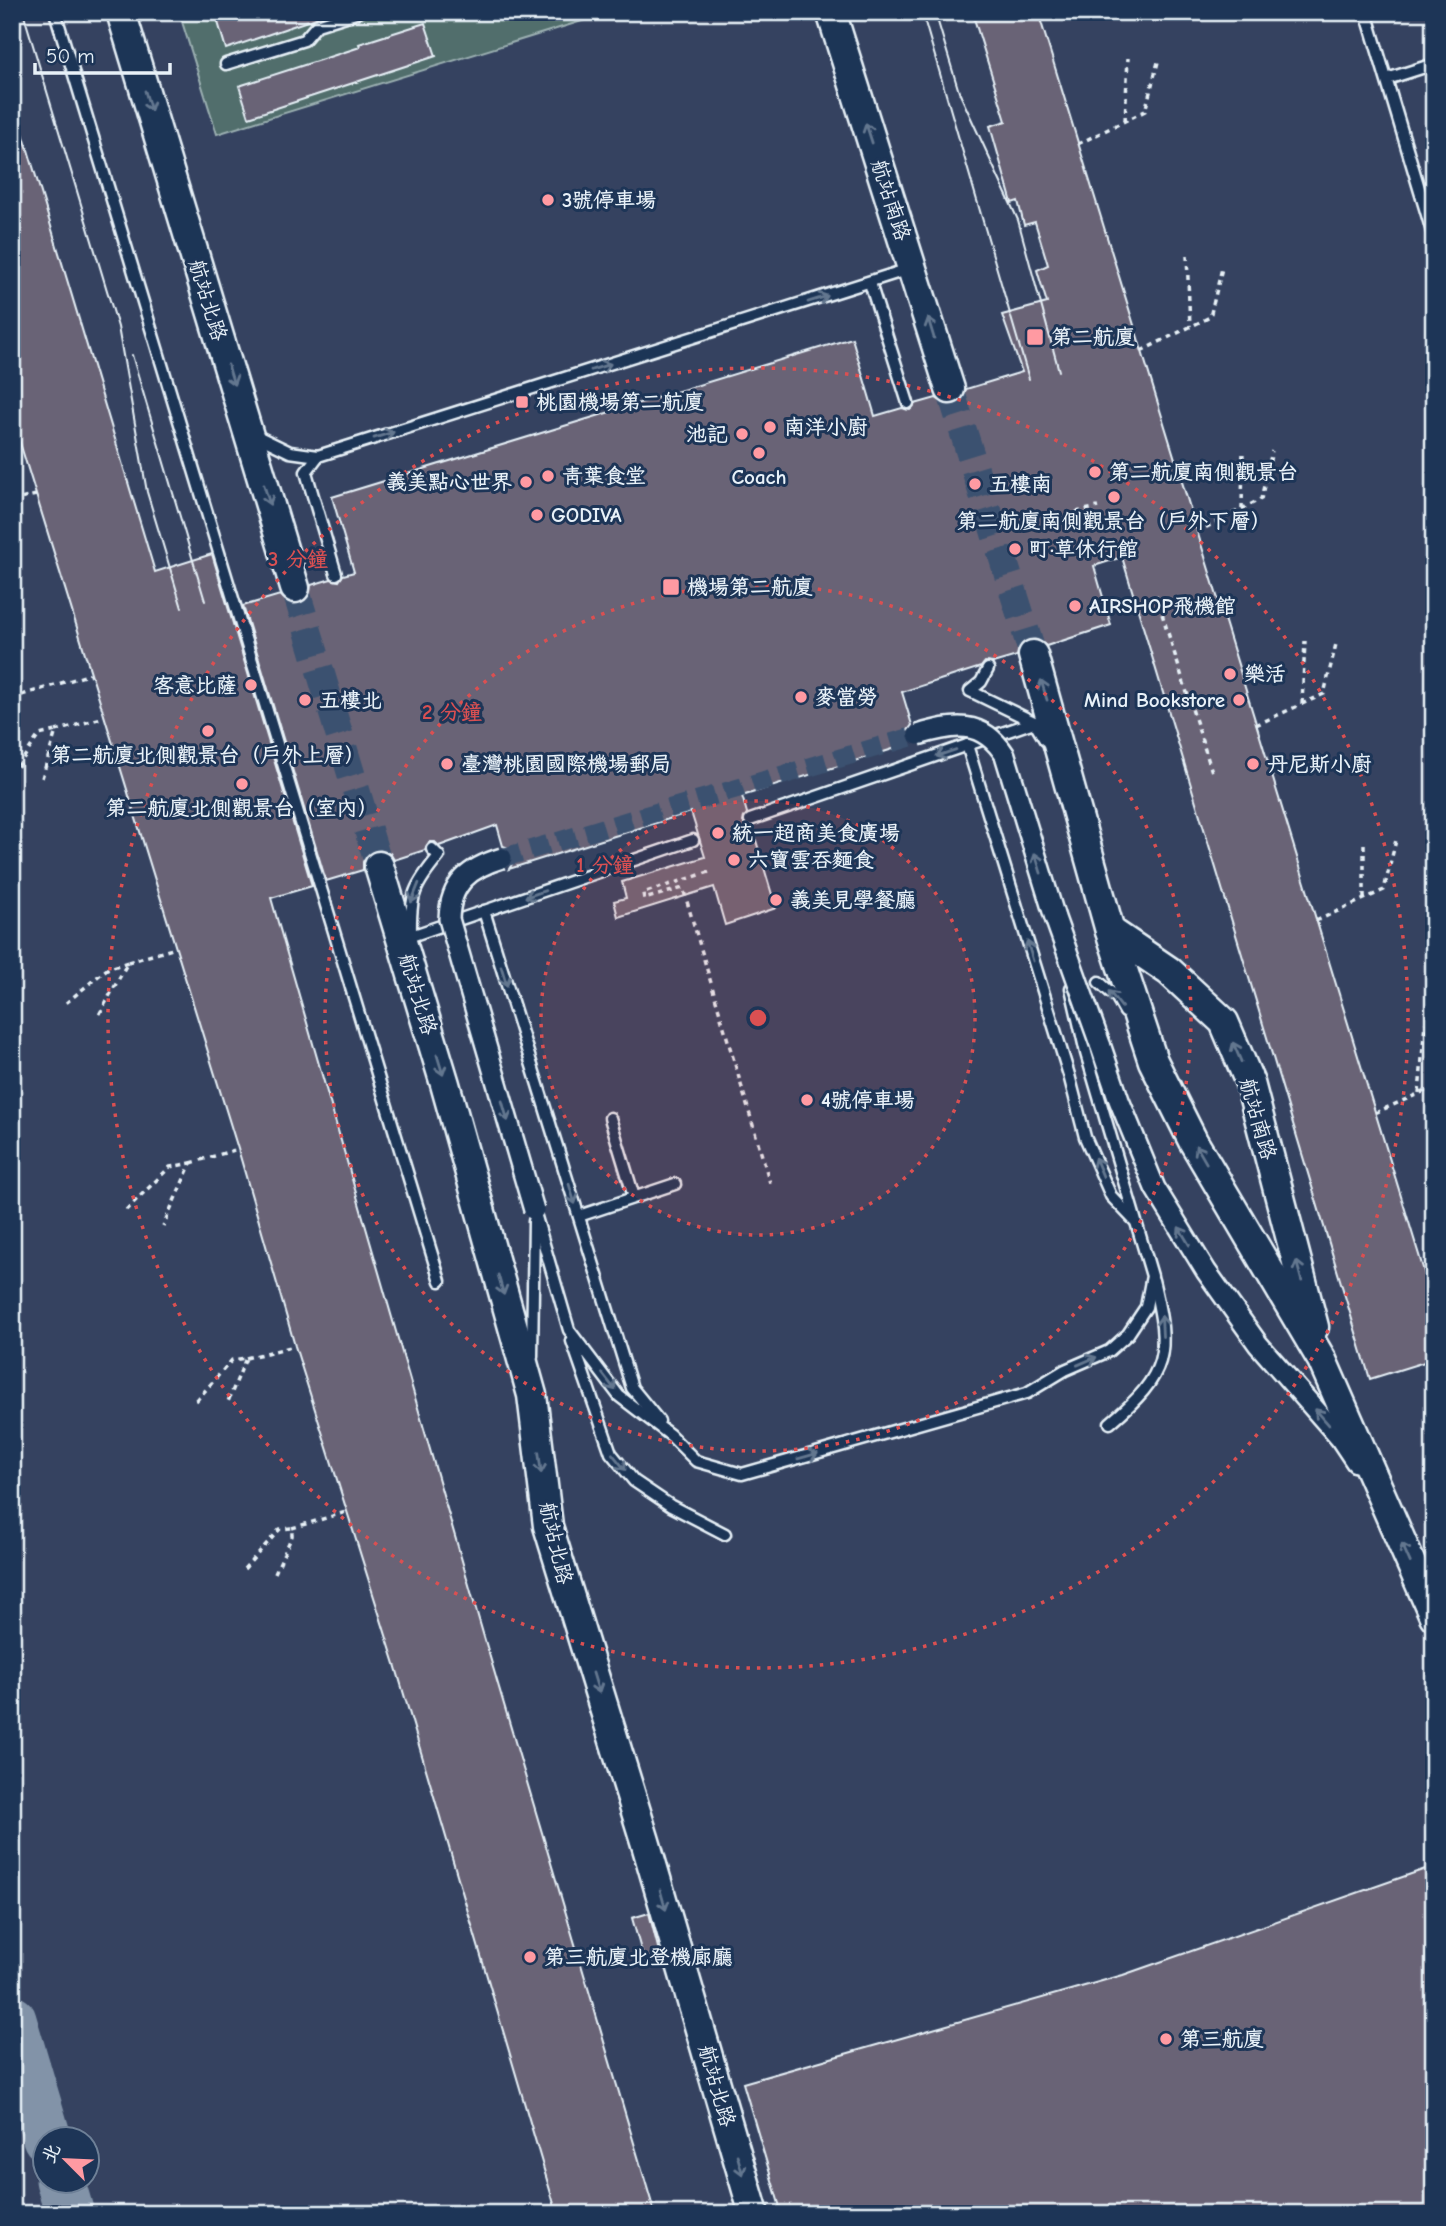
<svg xmlns="http://www.w3.org/2000/svg" width="1446" height="2226" font-family="'Comic Neue','LXGW WenKai TC',sans-serif">
<style>
.built{fill:#344360;fill-rule:evenodd}
.green{fill:#516e6c;stroke:#9cb0b2;stroke-width:2}
.lines{fill:none;stroke-linecap:round;stroke-linejoin:round}
.taxiway{stroke:#8293a8;stroke-width:49}
.building{fill:#696476;stroke:#e8f1f8;stroke-width:2}
.street-tunnel{stroke:#3b516f;stroke-width:19;stroke-dasharray:19 10;stroke-linecap:butt}
.secondary-tunnel{stroke:#3b516f;stroke-width:28;stroke-dasharray:28 14;stroke-linecap:butt}
.lane-casing{stroke:#e8f1f8;stroke-width:15}
.street-casing{stroke:#e8f1f8;stroke-width:24}
.secondary-casing{stroke:#e8f1f8;stroke-width:33}
.path{stroke:#e8f1f8;stroke-width:3.5;stroke-dasharray:5 5;stroke-linecap:butt}
.lane{stroke:#1d3557;stroke-width:10}
.street{stroke:#1d3557;stroke-width:19}
.secondary{stroke:#1d3557;stroke-width:28}
.tram{stroke:#e8f1f8;stroke-width:2}
.street-bridge-casing{stroke:#e8f1f8;stroke-width:24;stroke-linecap:butt}
.street-bridge{stroke:#1d3557;stroke-width:19}
.oneway{stroke:#64778f}
.ring{fill:none;stroke:#da5052;stroke-width:3.5;stroke-dasharray:3.5 7}
.poi-dot{fill:#ff9aa2;stroke:#1d3557;stroke-width:2.5}
.labels{text-anchor:middle;stroke-width:6;stroke-linejoin:round;paint-order:stroke}
.poi-label{font-size:21px;font-weight:bold;fill:#e8f1f8;stroke:#1d3557;text-anchor:start}
.street-label{font-size:21px;fill:#e8f1f8;stroke:#1d3557}
.centre{fill:#da5052;stroke:#1d3557;stroke-width:3.5}
.ring-label{font-size:21px;text-anchor:middle;font-weight:bold;fill:#da5052;stroke:#1d3557;stroke-width:6;stroke-linejoin:round;paint-order:stroke}
</style>
<rect width="100%" height="100%" fill="#1d3557"/>
<filter id="ink" filterUnits="userSpaceOnUse"><feTurbulence type="fractalNoise" baseFrequency=".0143" numOctaves="2"/><feDisplacementMap in="SourceGraphic" scale="14" xChannelSelector="R" yChannelSelector="G"/><feConvolveMatrix kernelMatrix="1 2 1 2 8 2 1 2 1" color-interpolation-filters="sRGB"/></filter>
<g filter="url(#ink)">
<path class="built" d="M12,12H1434V2214H12ZM46,2138H88V2180H46Z"/>
<polygon class="green" points="179,12 611,12 217,134"/>
<g class="lines">
<g class="taxiway">
<polyline points="12,2020 47,2138"/>
<polyline points="60,2180 70,2214"/>
</g>
</g>
<g class="building">
<polygon points="215,12 325,12 325,15 226,49"/>
<polygon points="972,12 1038,12 1434,1304 1434,1359 1370,1379 1122,557 1094,566 1111,625 1046,646 1038,639 1028,639 1021,644 1017,656 993,663 985,662 981,667 902,692 912,725 906,733 909,744 742,796 747,813 743,822 746,826 752,827 776,908 725,925 714,887 618,917 614,901 626,898 622,882 705,857 691,812 509,869 514,861 514,855 509,848 503,846 497,825 439,846 435,842 429,842 425,850 394,860 390,853 383,850 374,850 366,855 363,862 363,870 326,881 243,606 280,595 291,604 300,604 308,599 311,585 331,579 339,581 343,575 354,572 332,497 852,338 875,416 902,408 910,410 915,404 936,398 946,405 954,405 963,400 966,389 1022,372 1002,315 1047,303 1037,270 1048,265 1035,222 1024,225 1018,201 1012,203 990,126 1006,121"/>
<polygon points="425,23 436,56 249,117 239,86 360,47 359,44"/>
<polygon points="12,110 16,110 155,572 212,554 312,886 271,898 484,1637 655,2214 557,2214 395,1664 295,1346 238,1149 12,417"/>
<polygon points="1434,1866 1434,2214 782,2214 743,2083 1123,1975"/>
<polygon points="649,1913 661,1959 645,1964 632,1918"/>
</g>
<g class="lines">
<polyline class="street-tunnel" points="502,858 918,735"/>
<g class="secondary-tunnel">
<polyline points="950,389 1033,655"/>
<polyline points="295,588 379,866"/>
</g>
<g class="lane-casing">
<g id="lane">
<polyline points="55,12 440,1281"/>
<polyline points="1366,12 1434,238"/>
<polyline points="226,64 304,40 317,25 359,12"/>
<polyline points="1387,79 1434,64"/>
<polyline points="870,283 908,403"/>
<polyline points="257,436 290,452 318,456 909,269"/>
<polyline points="318,456 306,472 336,574"/>
<polyline points="988,669 981,682 970,691 1034,722 1045,740"/>
<polyline points="967,745 1069,1075 1085,1137 1111,1196 1134,1220"/>
<polyline points="750,820 1034,722"/>
<polyline points="484,911 632,1388 659,1421"/>
<path d="M411,934C410,895 414,886 439,856L432,849"/>
<polyline points="411,936 693,840"/>
<polyline points="1099,982 1117,998 1125,1012"/>
<polyline points="610,1118 634,1197"/>
<polyline points="534,1210 569,1330 619,1396 670,1435 696,1461 742,1474 1027,1393 1065,1370 1109,1351 1128,1334 1146,1307 1152,1276 1086,1053 1071,988"/>
<polyline points="579,1216 675,1184"/>
<polyline points="572,1341 611,1453 634,1481 671,1506 725,1534"/>
<polyline points="532,1357 534,1221"/>
<path d="M1110,1423C1168,1374 1171,1354 1153,1280"/>
</g>
</g>
<g class="street-casing">
<polyline id="street" points="1100,1044 1119,1100 1155,1188 1206,1271 1258,1344 1340,1438 1356,1462"/>
</g>
<g class="secondary-casing">
<g id="secondary">
<polyline points="121,12 295,588"/>
<polyline points="831,12 950,389"/>
<polyline points="1033,655 1110,931 1153,1061 1193,1141 1322,1360 1434,1616"/>
<polyline points="379,866 445,1084 532,1395 548,1526 645,1841 754,2214"/>
<polyline points="1110,931 1169,971 1224,1022 1250,1083 1314,1327"/>
</g>
</g>
<g class="path">
<polyline points="1125,121 1128,58"/>
<polyline points="1078,144 1145,111 1158,62"/>
<polyline points="1187,255 1190,326"/>
<polyline points="1141,351 1210,317 1222,268"/>
<polyline points="12,501 36,495"/>
<polyline points="1242,509 1243,449"/>
<polyline points="1076,512 1098,507"/>
<polyline points="1197,532 1261,499 1272,451"/>
<polyline points="1156,595 1213,775"/>
<polyline points="12,698 91,674"/>
<polyline points="1302,704 1305,641"/>
<polyline points="1256,725 1324,694 1336,644"/>
<polyline points="56,731 105,717"/>
<polyline points="12,775 39,735 56,731 42,778"/>
<polyline points="709,872 643,893 644,899 683,888 770,1183"/>
<polyline points="1364,899 1364,840"/>
<polyline points="1316,921 1384,890 1396,840"/>
<polyline points="128,962 176,948"/>
<polyline points="66,1003 107,969 128,962 99,1015"/>
<polyline points="1419,1093 1425,1023"/>
<polyline points="1375,1113 1434,1087"/>
<polyline points="191,1163 238,1149"/>
<polyline points="126,1210 170,1167 191,1163 163,1226"/>
<polyline points="246,1358 295,1346"/>
<polyline points="196,1401 232,1360 246,1358 227,1404"/>
<polyline points="292,1528 346,1512"/>
<polyline points="244,1569 280,1529 292,1528 292,1536 275,1573"/>
</g>
<use href="#lane" class="lane"/>
<use href="#street" class="street"/>
<use href="#secondary" class="secondary"/>
<g class="tram">
<polyline points="23,12 118,327 147,492 182,608"/>
<polyline points="922,12 1029,379"/>
<polyline points="935,12 959,92 1018,220 1059,371"/>
<polyline points="132,355 205,601"/>
</g>
<g class="street-bridge-casing">
<g id="street-bridge">
<path d="M918,735C954,724 982,719 1005,755L1055,918L1100,1044"/>
<path d="M502,858C469,868 450,883 449,919L534,1210"/>
</g>
</g>
<use href="#street-bridge" class="street-bridge"/>
</g>
<defs><path id="oneway-shaft" d="M-6 0H5M1.5-3L5.5 0L1.5 3" fill="none" stroke-width="1.6" stroke-linecap="round" stroke-linejoin="round" transform="scale(1.75)"/></defs>
<g class="oneway">
<use href="#oneway-shaft" transform="translate(148 101) rotate(73)"/>
<use href="#oneway-shaft" transform="translate(869 133) rotate(-108)"/>
<use href="#oneway-shaft" transform="translate(818 299) rotate(-17)"/>
<use href="#oneway-shaft" transform="translate(931 328) rotate(-107)"/>
<use href="#oneway-shaft" transform="translate(601 367) rotate(-17)"/>
<use href="#oneway-shaft" transform="translate(231 375) rotate(73)"/>
<use href="#oneway-shaft" transform="translate(384 435) rotate(-17)"/>
<use href="#oneway-shaft" transform="translate(267 495) rotate(73)"/>
<use href="#oneway-shaft" transform="translate(1044 690) rotate(-107)"/>
<use href="#oneway-shaft" transform="translate(946 753) rotate(161)"/>
<use href="#oneway-shaft" transform="translate(1038 863) rotate(-107)"/>
<use href="#oneway-shaft" transform="translate(415 893) rotate(112)"/>
<use href="#oneway-shaft" transform="translate(535 894) rotate(161)"/>
<use href="#oneway-shaft" transform="translate(1030 951) rotate(-107)"/>
<use href="#oneway-shaft" transform="translate(504 976) rotate(73)"/>
<use href="#oneway-shaft" transform="translate(1115 999) rotate(-129)"/>
<use href="#oneway-shaft" transform="translate(1237 1052) rotate(-113)"/>
<use href="#oneway-shaft" transform="translate(440 1065) rotate(73)"/>
<use href="#oneway-shaft" transform="translate(505 1111) rotate(74)"/>
<use href="#oneway-shaft" transform="translate(1201 1154) rotate(-120)"/>
<use href="#oneway-shaft" transform="translate(1099 1167) rotate(-113)"/>
<use href="#oneway-shaft" transform="translate(572 1194) rotate(73)"/>
<use href="#oneway-shaft" transform="translate(1184 1236) rotate(-121)"/>
<use href="#oneway-shaft" transform="translate(1299 1271) rotate(-105)"/>
<use href="#oneway-shaft" transform="translate(501 1285) rotate(74)"/>
<use href="#oneway-shaft" transform="translate(1162 1326) rotate(-93)"/>
<use href="#oneway-shaft" transform="translate(1087 1361) rotate(-23)"/>
<use href="#oneway-shaft" transform="translate(609 1382) rotate(52)"/>
<use href="#oneway-shaft" transform="translate(1322 1417) rotate(-131)"/>
<use href="#oneway-shaft" transform="translate(808 1456) rotate(-16)"/>
<use href="#oneway-shaft" transform="translate(619 1462) rotate(51)"/>
<use href="#oneway-shaft" transform="translate(540 1463) rotate(83)"/>
<use href="#oneway-shaft" transform="translate(1406 1553) rotate(-114)"/>
<use href="#oneway-shaft" transform="translate(596 1683) rotate(73)"/>
<use href="#oneway-shaft" transform="translate(663 1900) rotate(74)"/>
<use href="#oneway-shaft" transform="translate(740 2165) rotate(74)"/>
</g>
</g>
<circle cx="758" cy="1018" r="217" fill="#da5052" fill-opacity=".12"/>
<g class="ring">
<circle cx="758" cy="1018" r="217"/>
<circle cx="758" cy="1018" r="433"/>
<circle cx="758" cy="1018" r="650"/>
</g>
<g class="poi-dot">
<circle cx="548" cy="200" r="7"/>
<rect x="1026" y="328" width="18" height="18" rx="3.5"/>
<rect x="515" y="395" width="14" height="14" rx="3.5"/>
<circle cx="770" cy="427" r="7"/>
<circle cx="742" cy="434" r="7"/>
<circle cx="759" cy="453" r="7"/>
<circle cx="1095" cy="472" r="7"/>
<circle cx="548" cy="476" r="7"/>
<circle cx="526" cy="482" r="7"/>
<circle cx="975" cy="484" r="7"/>
<circle cx="1114" cy="497" r="7"/>
<circle cx="537" cy="515" r="7"/>
<circle cx="1015" cy="549" r="7"/>
<rect x="662" y="578" width="18" height="18" rx="3.5"/>
<circle cx="1075" cy="606" r="7"/>
<circle cx="1230" cy="674" r="7"/>
<circle cx="251" cy="685" r="7"/>
<circle cx="801" cy="697" r="7"/>
<circle cx="305" cy="700" r="7"/>
<circle cx="1239" cy="700" r="7"/>
<circle cx="208" cy="731" r="7"/>
<circle cx="447" cy="764" r="7"/>
<circle cx="1253" cy="764" r="7"/>
<circle cx="242" cy="784" r="7"/>
<circle cx="718" cy="833" r="7"/>
<circle cx="734" cy="860" r="7"/>
<circle cx="776" cy="900" r="7"/>
<circle cx="807" cy="1100" r="7"/>
<circle cx="530" cy="1957" r="7"/>
<circle cx="1166" cy="2039" r="7"/>
</g>
<g class="labels">
<g class="poi-label">
<text x="562" y="207">3號停車場</text>
<text x="1051" y="344">第二航廈</text>
<text x="536" y="409">桃園機場第二航廈</text>
<text x="784" y="434">南洋小廚</text>
<text x="728" y="441" text-anchor="end">池記</text>
<text x="1109" y="479">第二航廈南側觀景台</text>
<text x="562" y="483">青葉食堂</text>
<text x="759" y="484" text-anchor="middle">Coach</text>
<text x="512" y="489" text-anchor="end">義美點心世界</text>
<text x="989" y="491">五樓南</text>
<text x="551" y="522">GODIVA</text>
<text x="1114" y="528" text-anchor="middle">第二航廈南側觀景台（戶外下層）</text>
<text x="1029" y="556">町·草休行館</text>
<text x="687" y="594">機場第二航廈</text>
<text x="1089" y="613">AIRSHOP飛機館</text>
<text x="1244" y="681">樂活</text>
<text x="237" y="692" text-anchor="end">客意比薩</text>
<text x="815" y="704">麥當勞</text>
<text x="319" y="707">五樓北</text>
<text x="1225" y="707" text-anchor="end">Mind Bookstore</text>
<text x="208" y="762" text-anchor="middle">第二航廈北側觀景台（戶外上層）</text>
<text x="461" y="771">臺灣桃園國際機場郵局</text>
<text x="1267" y="771">丹尼斯小廚</text>
<text x="242" y="815" text-anchor="middle">第二航廈北側觀景台（室內）</text>
<text x="732" y="840">統一超商美食廣場</text>
<text x="748" y="867">六寶雲吞麵食</text>
<text x="790" y="907">義美見學餐廳</text>
<text x="821" y="1107">4號停車場</text>
<text x="544" y="1964">第三航廈北登機廊廳</text>
<text x="1180" y="2046">第三航廈</text>
</g>
<g class="street-label">
<text transform="translate(891 200) rotate(72)" y="7">航站南路</text>
<text transform="translate(208 300) rotate(73)" y="7">航站北路</text>
<text transform="translate(418 994) rotate(73)" y="7">航站北路</text>
<text transform="translate(1258 1119) rotate(74)" y="7">航站南路</text>
<text transform="translate(556 1543) rotate(77)" y="7">航站北路</text>
<text transform="translate(717 2086) rotate(74)" y="7">航站北路</text>
</g>
</g>
<circle cx="758" cy="1018" r="10" class="centre"/>
<g class="ring-label">
<text x="298" y="566">3 分鐘</text>
<text x="452" y="719">2 分鐘</text>
<text x="605" y="872">1 分鐘</text>
</g>
<rect width="1446" height="2226" fill="none" stroke="#1d3557" stroke-width="42"/>
<rect x="21" y="21" width="1404" height="2184" fill="none" stroke="#e8f1f8" stroke-width="2.5" filter="url(#ink)"/>
<g transform="translate(66 2160) rotate(294)"><circle r="33" fill="#1d3557" stroke="#6e8097" stroke-width="2"/>
<path d="M0-5L12 26L0 18L-12 26Z" fill="#ff9aa2"/>
<text y="-10" font-size="19" font-weight="bold" text-anchor="middle" fill="#e8f1f8">北</text>
</g>
<path d="M35 63v10h135v-10" fill="none" stroke="#e8f1f8" stroke-width="3.5"/>
<text x="46" y="63" font-size="21" fill="#e8f1f8" stroke="#1d3557" stroke-width="5" paint-order="stroke">50 m</text>
</svg>
